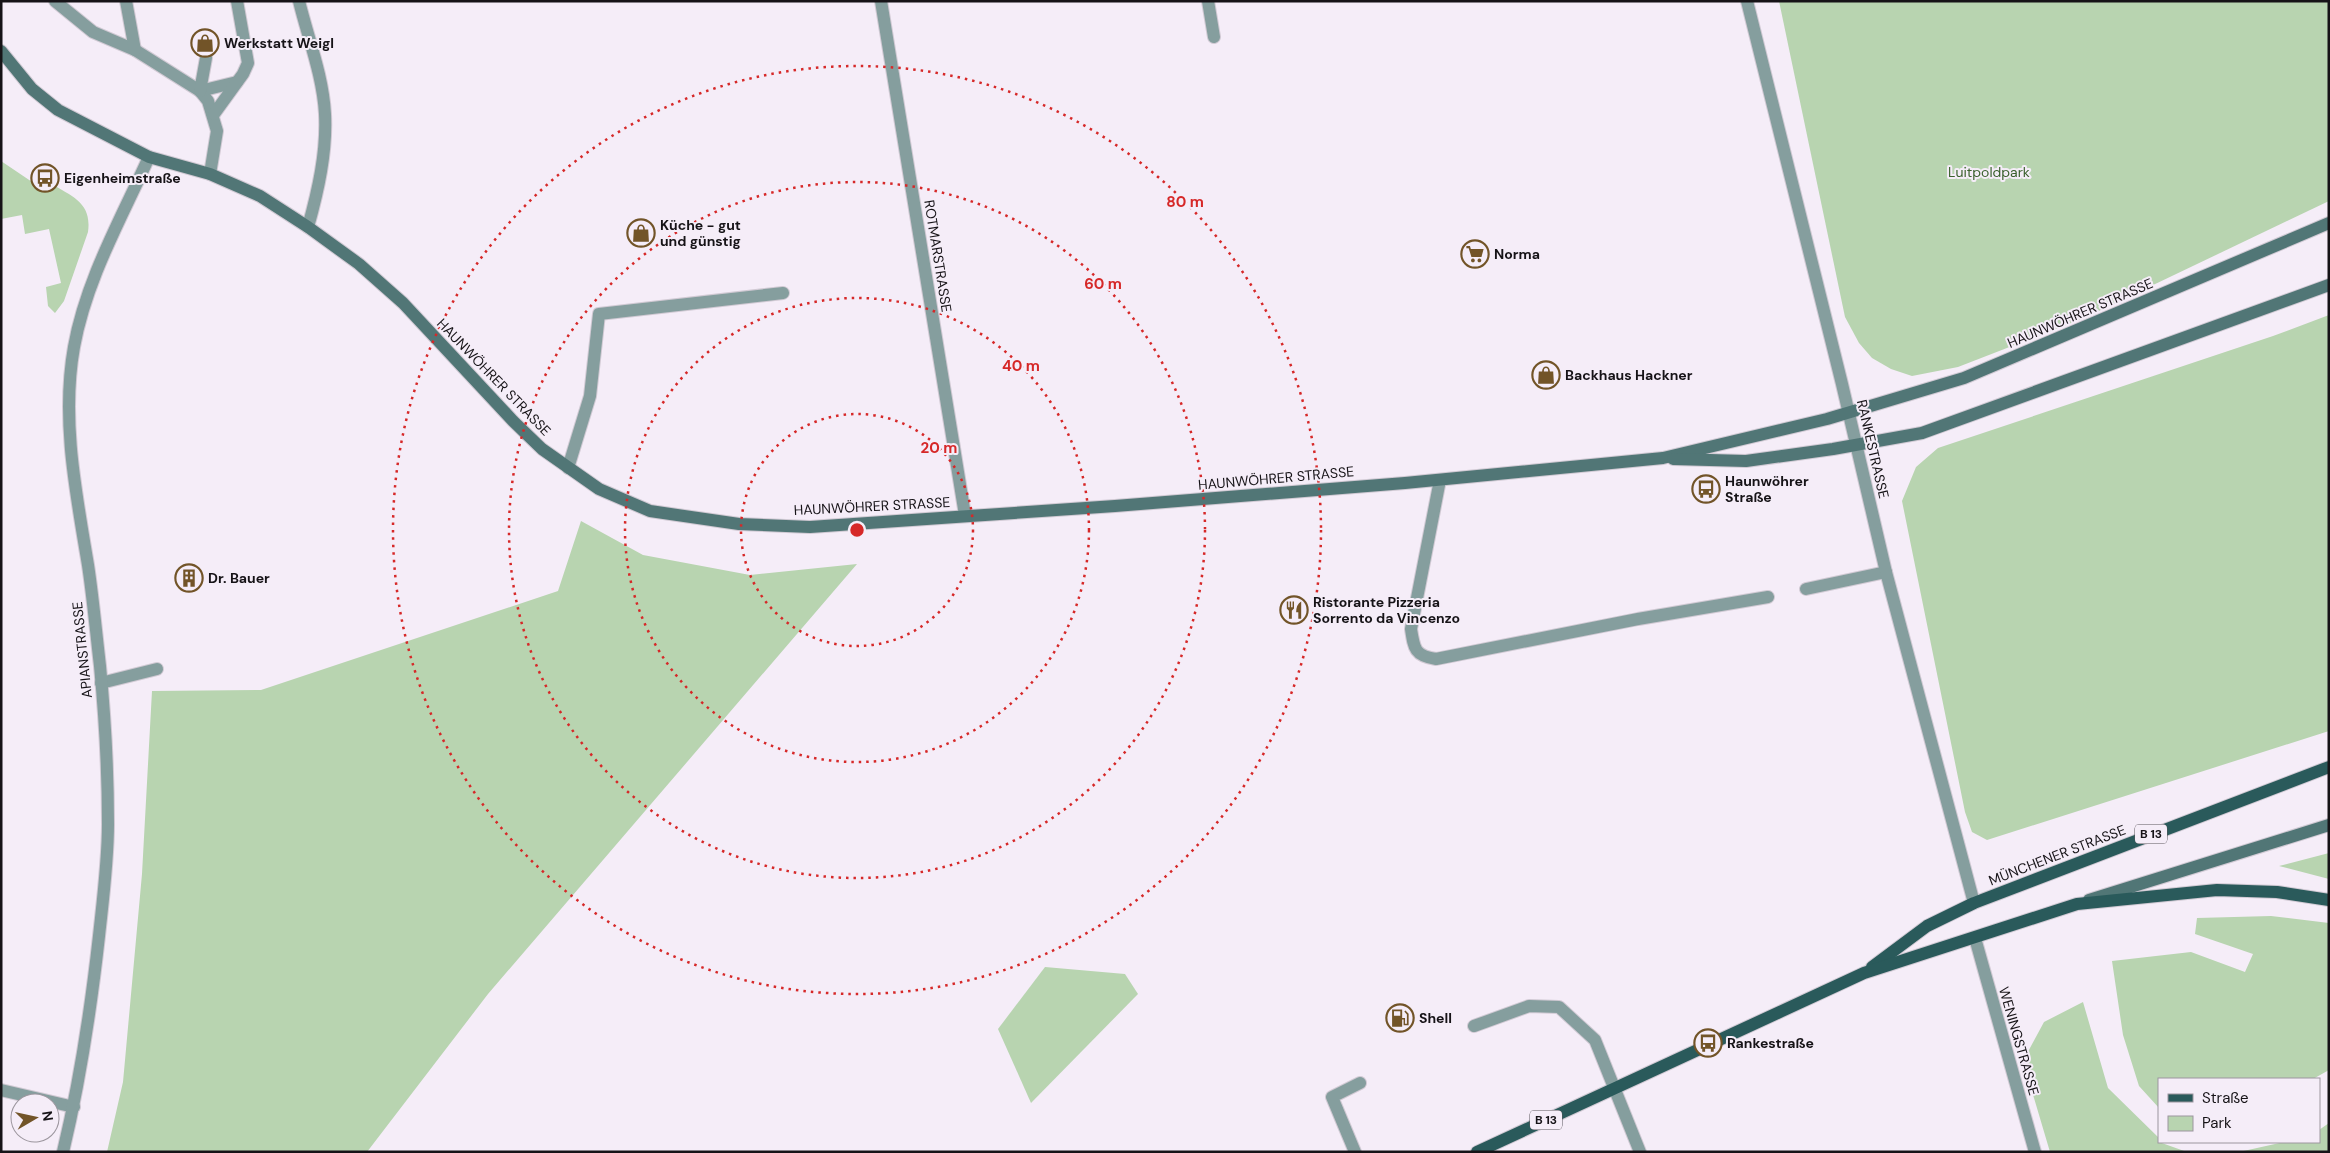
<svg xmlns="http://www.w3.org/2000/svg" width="2330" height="1153" font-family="'DM Sans',sans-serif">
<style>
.green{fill:#b8d4b0}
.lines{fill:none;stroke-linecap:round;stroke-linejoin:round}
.lane-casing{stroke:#d1cad4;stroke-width:14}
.street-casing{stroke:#d1cad4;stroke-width:14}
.secondary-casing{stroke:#d1cad4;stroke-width:14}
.primary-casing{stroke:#d1cad4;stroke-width:14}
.lane{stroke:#859e9e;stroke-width:12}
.street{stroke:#859e9e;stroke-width:12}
.secondary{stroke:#517676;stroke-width:12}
.primary{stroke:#2a5a5b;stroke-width:12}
.ring{fill:none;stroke:#d62828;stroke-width:2.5;stroke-dasharray:2.5 5}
.labels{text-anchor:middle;stroke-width:4;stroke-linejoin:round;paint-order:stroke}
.shield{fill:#f5edf8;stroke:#59545a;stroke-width:1}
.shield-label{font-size:12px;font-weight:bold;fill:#161317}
.poi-label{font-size:14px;font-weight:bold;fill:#161317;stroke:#f5edf8;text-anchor:start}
.park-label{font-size:14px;fill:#3a612d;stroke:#f5edf8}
.street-label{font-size:14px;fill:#161317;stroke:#f5edf8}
.centre{fill:#d62828;stroke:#f5edf8;stroke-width:2.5}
.ring-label{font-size:15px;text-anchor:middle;font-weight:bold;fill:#d62828;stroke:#f5edf8;stroke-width:4;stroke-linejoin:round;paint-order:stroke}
</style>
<rect width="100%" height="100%" fill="#f5edf8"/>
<g class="green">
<polygon points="1779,1 2329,1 2329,201 2084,318 1958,367 1912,376 1891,369 1872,358 1859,343 1845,317"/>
<path d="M1,161L44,190L52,184C73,197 92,203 88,232L64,301L55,313L48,306L46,287L61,283L49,229L25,234L22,215L1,219Z"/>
<polygon points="2329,315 2329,731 1987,840 1972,832 1965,812 1902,501 1916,467 1938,448 2273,336"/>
<polygon points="581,521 643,555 750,575 857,564 488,994 367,1152 107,1152 123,1082 142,874 152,691 261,690 558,591"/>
<polygon points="2329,853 2329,879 2279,866"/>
<polygon points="2271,916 2329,923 2329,1070 2313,1079 2159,1079 2159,1108 2139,1086 2123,1035 2112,961 2191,952 2245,972 2253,954 2195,934 2197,918"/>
<polygon points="1045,967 1125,974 1138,994 1031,1103 998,1029"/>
<polygon points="2083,1002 2108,1088 2159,1138 2159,1142 2187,1152 2050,1152 2023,1061 2044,1022"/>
<polygon points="2329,1123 2329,1152 2239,1152 2284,1142 2319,1142 2319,1130"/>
</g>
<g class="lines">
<g class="lane-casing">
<g id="lane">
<polyline points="55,1 93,32 135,50 200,91 208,101 217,131 210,174"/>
<polyline points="126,1 135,50"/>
<polyline points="1208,1 1214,37"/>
<polyline points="200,91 237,82"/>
<polyline points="200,91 206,58"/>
<polyline points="214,114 243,74 248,63 237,1"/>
<polyline points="568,468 590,396 599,314 783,293"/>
<path d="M1440,480L1411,629C1414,649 1415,656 1436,659L1638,619L1768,597"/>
<polyline points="1806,589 1886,572"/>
<polyline points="101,683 157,669"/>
<polyline points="1474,1026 1529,1006 1559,1007 1595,1040 1640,1152"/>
<polyline points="1355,1152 1332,1097 1360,1083"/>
</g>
</g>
<g class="street-casing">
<g id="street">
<path d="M299,1C308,38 323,76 325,114C327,152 318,191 308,227"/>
<polyline points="881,1 965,515"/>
<polyline points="1747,1 1842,384 1886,572 1974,903"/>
<polyline points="1975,938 2035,1152"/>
<polyline points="1,1090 74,1107"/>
<path d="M63,1152C80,1081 91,1008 99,936C103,899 108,861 108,824C108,771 105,718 100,666C96,632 93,598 88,565C76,493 61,419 74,347C86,280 121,219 149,157"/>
</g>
</g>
<g class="secondary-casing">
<g id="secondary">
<polyline points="1,51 32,89 58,110 149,157 210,174 260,196 308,227 359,264 403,303 513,421 542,449 599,489 650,511 739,524 810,527 1115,506 1405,483 1663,458 1827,419 1964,378 2329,223"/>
<polyline points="1673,459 1746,461 1833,449 1922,433 2329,285"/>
<polyline points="2089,900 2329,825"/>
</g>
</g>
<g class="primary-casing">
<g id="primary">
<polyline points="1872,967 1927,926 1974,903 2329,767"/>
<polyline points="1477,1152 1864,973 2077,904 2217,890 2277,892 2329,900"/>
</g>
</g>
<use href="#lane" class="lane"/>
<use href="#street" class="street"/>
<use href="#secondary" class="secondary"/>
<use href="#primary" class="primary"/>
</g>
<g class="ring">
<circle cx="857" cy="530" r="116"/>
<circle cx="857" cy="530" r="232"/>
<circle cx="857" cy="530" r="348"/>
<circle cx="857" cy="530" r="464"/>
</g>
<defs>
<g id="shop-ring" transform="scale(1.4375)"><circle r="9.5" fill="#f5edf8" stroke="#725428" stroke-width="1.5"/><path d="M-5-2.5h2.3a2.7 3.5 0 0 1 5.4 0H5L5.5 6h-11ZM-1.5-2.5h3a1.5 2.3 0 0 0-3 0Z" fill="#725428"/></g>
<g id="bus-ring" transform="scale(1.4375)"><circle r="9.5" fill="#f5edf8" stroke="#725428" stroke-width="1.5"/><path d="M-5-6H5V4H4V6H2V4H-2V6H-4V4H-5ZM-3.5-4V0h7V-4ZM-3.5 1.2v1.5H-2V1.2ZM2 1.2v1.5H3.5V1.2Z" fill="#725428"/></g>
<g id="supermarket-ring" transform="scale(1.4375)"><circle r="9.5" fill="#f5edf8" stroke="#725428" stroke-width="1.5"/><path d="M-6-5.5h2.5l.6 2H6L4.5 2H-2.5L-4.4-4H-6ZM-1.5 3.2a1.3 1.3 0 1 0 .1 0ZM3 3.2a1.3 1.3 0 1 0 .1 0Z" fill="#725428"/></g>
<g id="building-ring" transform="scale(1.4375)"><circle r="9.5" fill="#f5edf8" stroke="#725428" stroke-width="1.5"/><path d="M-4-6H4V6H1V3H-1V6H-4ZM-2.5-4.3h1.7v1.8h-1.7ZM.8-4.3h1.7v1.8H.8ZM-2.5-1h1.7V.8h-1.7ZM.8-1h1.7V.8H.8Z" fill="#725428"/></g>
<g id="restaurant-ring" transform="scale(1.4375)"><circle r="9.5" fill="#f5edf8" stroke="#725428" stroke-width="1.5"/><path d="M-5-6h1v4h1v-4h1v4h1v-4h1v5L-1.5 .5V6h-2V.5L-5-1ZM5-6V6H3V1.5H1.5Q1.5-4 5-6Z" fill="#725428"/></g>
<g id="fuel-ring" transform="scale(1.4375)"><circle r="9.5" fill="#f5edf8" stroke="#725428" stroke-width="1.5"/><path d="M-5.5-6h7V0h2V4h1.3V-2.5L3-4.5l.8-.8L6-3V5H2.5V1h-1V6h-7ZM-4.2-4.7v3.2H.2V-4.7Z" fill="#725428"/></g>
</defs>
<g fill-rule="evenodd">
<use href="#shop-ring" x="205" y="43"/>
<use href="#bus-ring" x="45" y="178"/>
<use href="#shop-ring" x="641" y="233"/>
<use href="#supermarket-ring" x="1475" y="254"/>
<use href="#shop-ring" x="1546" y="375"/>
<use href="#bus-ring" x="1706" y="489"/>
<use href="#building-ring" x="189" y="578"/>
<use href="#restaurant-ring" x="1294" y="610"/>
<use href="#fuel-ring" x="1400" y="1018"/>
<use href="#bus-ring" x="1708" y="1043"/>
</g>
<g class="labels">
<g class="shield">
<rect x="2135" y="824.5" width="32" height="19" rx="4"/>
<rect x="1530" y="1110.5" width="32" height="19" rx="4"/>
</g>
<g class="shield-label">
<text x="2151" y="838">B 13</text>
<text x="1546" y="1124">B 13</text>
</g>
<g class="poi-label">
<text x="224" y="48">Werkstatt Weigl</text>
<text x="64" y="183">Eigenheimstraße</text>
<text x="660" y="230">Küche - gut<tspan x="660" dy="16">und günstig</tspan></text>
<text x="1494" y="259">Norma</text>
<text x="1565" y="380">Backhaus Hackner</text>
<text x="1725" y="486">Haunwöhrer<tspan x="1725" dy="16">Straße</tspan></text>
<text x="208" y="583">Dr. Bauer</text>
<text x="1313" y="607">Ristorante Pizzeria<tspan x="1313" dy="16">Sorrento da Vincenzo</tspan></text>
<text x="1419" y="1023">Shell</text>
<text x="1727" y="1048">Rankestraße</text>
</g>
<g class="park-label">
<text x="1989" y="177">Luitpoldpark</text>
</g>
<g class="street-label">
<text transform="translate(938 256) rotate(81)" y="5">ROTMARSTRASSE</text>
<text transform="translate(2080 313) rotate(-23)" y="5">HAUNWÖHRER STRASSE</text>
<text transform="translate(494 377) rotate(46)" y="5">HAUNWÖHRER STRASSE</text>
<text transform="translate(1873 449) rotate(77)" y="5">RANKESTRASSE</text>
<text transform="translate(1276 478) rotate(-5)" y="5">HAUNWÖHRER STRASSE</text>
<text transform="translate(872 506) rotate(-3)" y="5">HAUNWÖHRER STRASSE</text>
<text transform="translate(82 650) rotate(-96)" y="5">APIANSTRASSE</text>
<text transform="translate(2057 855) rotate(-21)" y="5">MÜNCHENER STRASSE</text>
<text transform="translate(2019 1041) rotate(74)" y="5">WENINGSTRASSE</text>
</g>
</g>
<circle cx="857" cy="530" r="8" class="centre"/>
<g class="ring-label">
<text x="1185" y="207">80 m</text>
<text x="1103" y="289">60 m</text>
<text x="1021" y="371">40 m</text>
<text x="939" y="453">20 m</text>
</g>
<rect width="2330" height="1153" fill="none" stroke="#161317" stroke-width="5"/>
<rect x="2158" y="1078" width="162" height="65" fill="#f5edf8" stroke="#9c969e"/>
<rect x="2168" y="1094" width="25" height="8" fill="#2a5a5b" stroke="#9c969e"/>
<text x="2202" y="1103" font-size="15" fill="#161317">Straße</text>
<rect x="2168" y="1116" width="25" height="15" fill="#b8d4b0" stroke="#9c969e"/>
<text x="2202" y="1128" font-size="15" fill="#161317">Park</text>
<g transform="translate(35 1118) rotate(81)"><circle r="24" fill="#f5edf8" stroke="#9c969e"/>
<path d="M0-4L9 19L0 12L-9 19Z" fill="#725428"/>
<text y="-8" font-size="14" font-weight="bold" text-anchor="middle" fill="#161317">N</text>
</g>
</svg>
